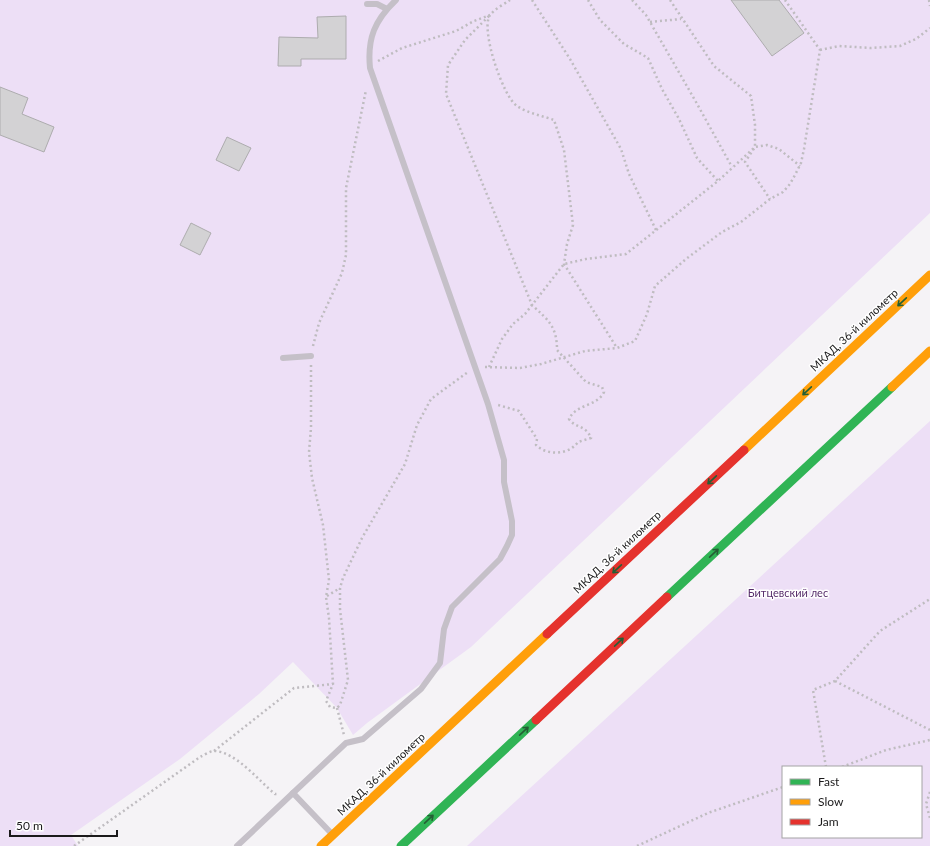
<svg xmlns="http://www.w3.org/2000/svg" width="930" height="846" font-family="Lato,sans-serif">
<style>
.green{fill:#eddff6;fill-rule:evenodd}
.building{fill:#d3d2d4;stroke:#adacae}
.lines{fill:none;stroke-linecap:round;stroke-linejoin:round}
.path{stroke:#bfbcc0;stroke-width:2.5;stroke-dasharray:2 3;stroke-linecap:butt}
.lane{stroke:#c5c0c8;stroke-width:6}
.fast{stroke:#30b455;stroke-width:9}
.slow{stroke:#ff9f0a;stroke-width:9}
.jam{stroke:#e5322d;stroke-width:9}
.oneway{stroke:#245f35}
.labels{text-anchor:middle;stroke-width:3;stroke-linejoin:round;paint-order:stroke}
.street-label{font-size:11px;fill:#1b1a1b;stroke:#fff}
.park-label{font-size:11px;fill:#572d6b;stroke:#fff}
</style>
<rect width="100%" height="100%" fill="#f5f3f6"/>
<g class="green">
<polygon points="0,0 930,0 930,213 471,647 367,723 353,735 337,708 293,662 259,694 180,759 71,835 78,846 0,846"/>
<path d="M930,421V846H467ZM783,767H921V837H783Z"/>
</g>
<g class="building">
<polygon points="731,0 779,0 804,33 772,56"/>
<polygon points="346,16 346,59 301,59 301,66 278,66 279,37 318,38 317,17"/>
<polygon points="0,87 28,98 22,114 54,127 44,152 0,135"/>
<polygon points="227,137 251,148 239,171 216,160"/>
<polygon points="191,223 211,233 200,255 180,245"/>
</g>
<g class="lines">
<g class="path">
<path d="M510,0C504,4 495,9 490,15C480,29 503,97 517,106C527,113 543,116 554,120L564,150L573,225L567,244L564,264L617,348"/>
<polyline points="532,0 570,59 621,149 629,174 656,230"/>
<polyline points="588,0 600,20 624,44 648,58 662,89 679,119 697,158 718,181"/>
<polyline points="632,0 646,15 696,102 732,167"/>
<polyline points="670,0 714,66 751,96 755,125 755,147 745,162 770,199"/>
<polyline points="929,0 930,6"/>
<path d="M489,16L465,40L448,65L446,94L532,305C548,320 557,326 557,350L586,382L602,387L604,392C598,406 576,404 569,419C575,428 586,425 591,438L578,442C569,455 547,456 536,445L537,439L519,411L498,405"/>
<polyline points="650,22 681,19"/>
<polyline points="820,50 839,46 871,48 900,46 916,39 930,28"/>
<polyline points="378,61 402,48 456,31 474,21 490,15"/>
<polyline points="313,346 319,323 342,273 346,255 346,188 366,90"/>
<polyline points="311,365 311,428 309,452 312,478 323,525 329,580 326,597 329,618 333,684 326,701 330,707 337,708 340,705 348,680 340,609 340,588 343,578 362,538 405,464 417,425 431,399 468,372"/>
<polyline points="485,367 520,368 541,364 585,351 617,348 635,341 647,314 655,286 686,259 722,232 741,222 770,199 783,192 790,184 795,175 801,163 804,149 820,50 785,0"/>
<polyline points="489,367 502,339 513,324 525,314 564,264 586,259 626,254 718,181 755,147 767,145 779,149 800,166"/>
<polyline points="327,596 340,588"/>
<polyline points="835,681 930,730"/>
<polyline points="337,708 344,735"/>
<polyline points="214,751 294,688 333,684"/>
<polyline points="826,767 813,690 835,681 880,631 930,599"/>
<polyline points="842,767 886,750 930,740"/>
<polyline points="930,792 926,804 930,818"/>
<path d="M74,846L200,757C204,755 210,751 214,751C235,751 259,781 275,794H278"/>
<polyline points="637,846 708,813 783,787"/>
</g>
<g class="lane">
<polyline points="367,4 377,4 387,9"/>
<polyline points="283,358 311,356"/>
<path d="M331,833L293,793L346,743L363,739L421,689L440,663L444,629L452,607L500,559L507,546L512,535V521L504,482V460L488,404L370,68C367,38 375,20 396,0"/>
<polyline points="237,846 293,793"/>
</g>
<g class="fast">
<polyline points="667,597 892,387"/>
<polyline points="401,846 536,720"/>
</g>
<g class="slow">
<polyline points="892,387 930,351"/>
<polyline points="744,450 930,275"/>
<polyline points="321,846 547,634"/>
</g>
<g class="jam">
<polyline points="547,634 744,450"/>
<polyline points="536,720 667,597"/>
</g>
</g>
<defs><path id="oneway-shaft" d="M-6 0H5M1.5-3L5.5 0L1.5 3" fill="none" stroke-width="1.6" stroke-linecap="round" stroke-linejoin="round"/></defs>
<g class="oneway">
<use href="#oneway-shaft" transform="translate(902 302) rotate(137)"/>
<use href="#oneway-shaft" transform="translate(807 391) rotate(137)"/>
<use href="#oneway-shaft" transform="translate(712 480) rotate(137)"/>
<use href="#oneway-shaft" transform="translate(714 553) rotate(-43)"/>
<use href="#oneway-shaft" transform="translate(617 569) rotate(137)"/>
<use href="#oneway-shaft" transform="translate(619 642) rotate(-43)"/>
<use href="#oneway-shaft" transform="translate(524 731) rotate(-43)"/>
<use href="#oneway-shaft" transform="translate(429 819) rotate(-43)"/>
</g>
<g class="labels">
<g class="street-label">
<text transform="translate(854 330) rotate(-43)" y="4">МКАД, 36-й километр</text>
<text transform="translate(617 552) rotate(-43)" y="4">МКАД, 36-й километр</text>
<text transform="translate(381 774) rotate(-43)" y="4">МКАД, 36-й километр</text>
</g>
<g class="park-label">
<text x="788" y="597">Битцевский лес</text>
</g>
</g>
<rect x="782" y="766" width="140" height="72" fill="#ffffff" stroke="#a4a3a4"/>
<rect x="790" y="779" width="20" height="6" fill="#30b455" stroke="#a4a3a4"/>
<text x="818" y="786" font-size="12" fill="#1b1a1b">Fast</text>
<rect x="790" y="799" width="20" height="6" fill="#ff9f0a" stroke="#a4a3a4"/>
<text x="818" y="806" font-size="12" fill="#1b1a1b">Slow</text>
<rect x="790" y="819" width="20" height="6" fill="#e5322d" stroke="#a4a3a4"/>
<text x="818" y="826" font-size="12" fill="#1b1a1b">Jam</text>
<path d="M10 830v6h107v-6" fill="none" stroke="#1b1a1b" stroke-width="2"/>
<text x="16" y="830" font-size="12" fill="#1b1a1b" stroke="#ffffff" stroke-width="3" paint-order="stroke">50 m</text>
</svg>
